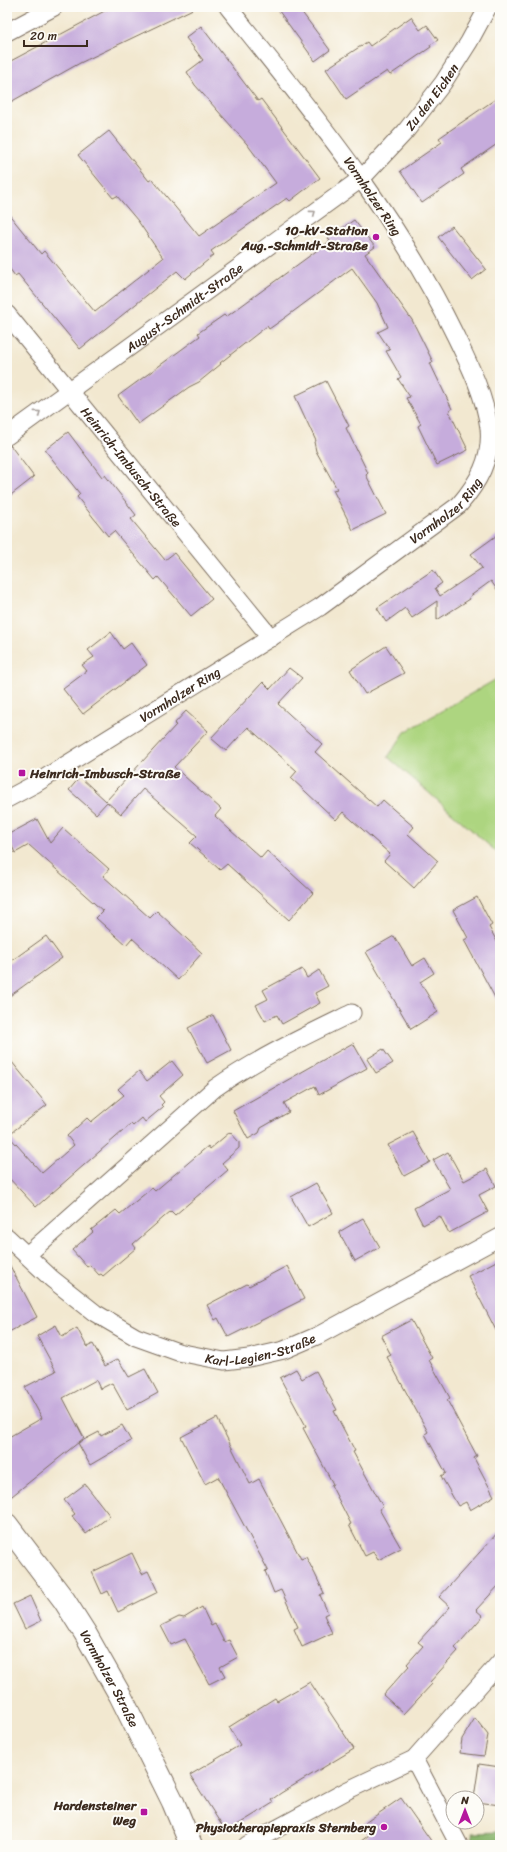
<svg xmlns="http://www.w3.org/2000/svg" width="507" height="1852" font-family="Sriracha,sans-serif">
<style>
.green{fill:#add580;stroke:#74804f}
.forest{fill:#8ab66e;stroke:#627046}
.building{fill:#c6acdc}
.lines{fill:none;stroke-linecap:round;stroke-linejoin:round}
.street-casing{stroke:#7b6c5c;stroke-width:19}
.secondary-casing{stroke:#7b6c5c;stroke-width:24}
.street{stroke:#fff;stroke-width:17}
.secondary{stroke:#fff;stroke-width:22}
.oneway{stroke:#a79f9a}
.poi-dot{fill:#b5179e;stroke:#fdfcf7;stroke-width:1.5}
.labels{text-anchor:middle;stroke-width:4;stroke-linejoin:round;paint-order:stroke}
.street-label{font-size:13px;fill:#3b2a1e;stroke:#fdfcf7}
.poi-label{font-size:13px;font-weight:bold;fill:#3b2a1e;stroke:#fdfcf7;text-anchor:end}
</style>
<rect width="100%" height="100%" fill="#fdfcf7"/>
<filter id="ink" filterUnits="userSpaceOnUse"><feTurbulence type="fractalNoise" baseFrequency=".025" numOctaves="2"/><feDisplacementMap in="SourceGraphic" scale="8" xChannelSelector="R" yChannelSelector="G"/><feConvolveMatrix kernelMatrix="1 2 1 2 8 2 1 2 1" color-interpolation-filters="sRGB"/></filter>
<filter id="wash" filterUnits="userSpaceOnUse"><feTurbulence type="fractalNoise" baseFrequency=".012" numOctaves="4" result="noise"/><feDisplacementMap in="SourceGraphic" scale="16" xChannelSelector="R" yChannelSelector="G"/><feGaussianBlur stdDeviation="0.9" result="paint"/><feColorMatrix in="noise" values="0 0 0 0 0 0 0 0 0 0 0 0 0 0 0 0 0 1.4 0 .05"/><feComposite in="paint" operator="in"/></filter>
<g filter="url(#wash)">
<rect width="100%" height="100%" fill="#f2e8d0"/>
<polygon class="green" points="500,677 500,855 388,757 405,732"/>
<polygon class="forest" points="500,1832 500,1845 474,1845 472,1833"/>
<g id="blocks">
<g class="building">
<polygon points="112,7 197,7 80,63 7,104 7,63"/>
<polygon points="276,7 298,7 330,50 315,61"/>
<polygon points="411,17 420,30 427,25 438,40 430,45 431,47 390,75 387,71 346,99 326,69 367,42 370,46"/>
<polygon points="201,26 258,101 261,99 320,178 290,201 287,198 211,251 214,255 185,279 177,271 80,349 18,274 15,276 7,265 7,212 41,254 44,251 95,312 163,258 138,221 117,196 113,198 78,155 109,131 149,181 152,179 199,236 276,183 247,144 195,85 187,72 203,60 186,38"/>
<polygon points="500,96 500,142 461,169 464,174 422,203 400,171 442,142 439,138"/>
<polygon points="354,220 375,247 365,254 412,320 433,362 430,363 452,409 449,411 468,450 437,465 418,426 421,424 406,398 410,397 398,379 401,377 386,351 390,350 378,332 388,327 377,303 352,268 286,317 269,329 267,326 220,363 221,364 199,382 189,387 138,424 118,396 200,336 198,333 224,315 226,317 330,241 328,238"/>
<polygon points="452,226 486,269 472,280 438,237"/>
<polygon points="326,381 349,426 346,428 368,473 366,475 386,514 353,530 333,490 337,489 316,451 314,442 316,441 295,396"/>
<polygon points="68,432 102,477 105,475 136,515 131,519 165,560 174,553 212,599 191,616 158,577 155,580 114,531 108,536 77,497 80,494 45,450"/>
<polygon points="10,445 34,477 7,498 7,446"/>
<polygon points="500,533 500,594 491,581 469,597 470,599 437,620 437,601 412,618 405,608 386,622 377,608 433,570 442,583 435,588 440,596 482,568 471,554"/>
<polygon points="111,632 123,649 131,643 147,665 83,714 63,689 87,671 82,665 94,657 88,650"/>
<polygon points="386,646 404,673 365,694 350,670"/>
<polygon points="289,668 302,678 278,704 322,744 315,752 377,807 383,800 393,809 414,827 408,834 438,861 414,888 384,861 390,854 343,812 336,820 291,778 297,771 248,727 226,751 211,738 263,682 270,689"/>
<polygon points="186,711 208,731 174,767 221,809 215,816 230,830 261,858 267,851 313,893 289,920 227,864 220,870 206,857 190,843 197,836 143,789 121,814 107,802 96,814 69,790 80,777 106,801 176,725 174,724"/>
<polygon points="37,819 50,843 63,828 109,869 103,876 150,918 157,911 202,953 178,980 132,938 126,945 96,918 103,911 29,845 15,853 7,835"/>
<polygon points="477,897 492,925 489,927 500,947 500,1007 464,940 468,938 453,910"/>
<polygon points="46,936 62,958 7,998 7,964"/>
<polygon points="394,936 412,966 425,958 434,973 420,982 438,1012 411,1029 366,952"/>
<polygon points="302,969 307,978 319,970 328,986 315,993 320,1003 282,1024 277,1015 265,1021 256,1005 268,999 263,990"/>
<polygon points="213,1015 231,1050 207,1063 188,1028"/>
<polygon points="353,1043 367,1068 319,1095 315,1086 284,1103 289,1112 261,1128 259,1133 248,1139 233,1111"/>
<polygon points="383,1049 393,1063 376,1073 367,1059"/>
<polygon points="7,1056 47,1105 8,1135 42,1173 74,1145 67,1136 87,1118 91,1122 124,1095 118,1089 139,1071 147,1081 172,1061 183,1075 159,1096 164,1102 161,1105 163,1107 145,1122 142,1118 133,1126 131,1124 36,1207 7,1176"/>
<polygon points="230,1132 239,1142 239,1148 222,1163 228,1170 175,1215 171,1211 133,1244 136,1248 103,1276 101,1274 99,1275 90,1265 87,1267 72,1250 93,1232 91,1230 116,1210 120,1214 152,1188 155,1191 208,1146 210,1149"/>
<polygon points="413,1132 430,1162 404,1176 388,1145"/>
<polygon points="448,1152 464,1181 487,1169 496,1186 479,1195 488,1212 449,1233 440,1216 423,1225 414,1208 450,1189 433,1160"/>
<polygon points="316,1183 333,1213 308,1227 291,1197"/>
<polygon points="363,1218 380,1247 355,1261 339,1232"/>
<polygon points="500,1259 500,1338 468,1276"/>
<polygon points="7,1260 37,1317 7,1333"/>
<polygon points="287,1266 304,1299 228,1337 218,1318 215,1320 207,1305 247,1284 249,1286"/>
<polygon points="411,1320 432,1358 429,1360 450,1398 447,1400 477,1456 474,1458 494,1496 470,1510 466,1502 458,1506 441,1476 446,1473 425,1434 428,1432 387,1357 391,1355 381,1336"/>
<polygon points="56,1325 62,1337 77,1328 87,1347 93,1344 105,1366 118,1359 129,1377 145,1369 158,1393 127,1410 112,1383 100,1389 96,1380 63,1398 84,1438 7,1500 7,1438 42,1418 25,1387 56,1371 37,1336"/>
<polygon points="296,1369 302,1379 316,1371 337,1410 334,1411 355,1451 353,1452 383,1507 379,1509 401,1548 378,1560 373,1552 365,1556 349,1525 351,1524 331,1485 333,1484 303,1428 306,1426 280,1378"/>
<polygon points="217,1418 250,1484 259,1479 301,1559 306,1557 315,1574 324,1593 320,1595 328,1613 324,1615 332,1633 302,1647 294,1629 298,1627 281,1590 274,1593 265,1571 268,1570 218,1477 205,1484 181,1437"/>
<polygon points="122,1425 131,1441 90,1465 78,1443 99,1432 101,1436"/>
<polygon points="85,1484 110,1516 86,1534 72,1516 75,1514 64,1500"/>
<polygon points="500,1530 500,1584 476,1610 483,1616 455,1648 458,1651 430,1682 432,1684 404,1714 383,1695 409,1666 407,1664 423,1646 418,1642 450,1607 439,1597"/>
<polygon points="132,1553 142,1574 148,1571 158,1592 118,1612 108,1591 102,1594 92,1572"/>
<polygon points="30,1596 41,1621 25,1629 13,1604"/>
<polygon points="202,1607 211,1626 215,1624 224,1642 229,1640 238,1657 220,1667 225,1676 209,1684 185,1639 171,1645 161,1626 179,1617 184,1618"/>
<polygon points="310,1682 354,1749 281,1793 271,1800 273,1803 226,1832 190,1775 240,1745 229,1727 275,1698 277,1701"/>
<polygon points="475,1718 488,1735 484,1756 460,1753 462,1739"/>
<polygon points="479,1764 500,1767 500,1805 477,1802 477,1798 474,1798"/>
<polygon points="401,1798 434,1845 356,1845 369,1835 362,1825"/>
</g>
</g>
</g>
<g filter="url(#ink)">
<use href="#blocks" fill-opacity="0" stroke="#7b6c5c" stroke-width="1"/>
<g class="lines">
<g class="street-casing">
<g id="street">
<polyline points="7,32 54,7"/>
<path id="s1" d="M7,314L271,638"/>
<path id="s2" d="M7,436L362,178L405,132L443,83L469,42L488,7"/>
<path id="s3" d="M7,799L35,784L320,607L459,505C478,483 492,459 489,428C485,396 469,364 455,335C396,213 312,112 228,7"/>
<path id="s4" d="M7,1237L52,1279L95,1313L136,1337L178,1352L224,1361L249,1358L284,1350L319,1335L500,1237"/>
<path d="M27,1255L215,1088C258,1058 305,1036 352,1013"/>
<polyline points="414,1759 459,1845"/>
<polyline points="247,1845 348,1790 414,1759 500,1662"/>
</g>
</g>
<g class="secondary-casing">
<g id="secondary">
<path id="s5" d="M7,1525L64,1600L85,1633L120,1695L173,1802L191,1845"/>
</g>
</g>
<use href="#street" class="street"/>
<use href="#secondary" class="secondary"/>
</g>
<defs><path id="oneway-chevron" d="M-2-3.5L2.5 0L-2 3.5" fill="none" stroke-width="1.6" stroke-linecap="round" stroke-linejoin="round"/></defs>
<g class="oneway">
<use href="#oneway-chevron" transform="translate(313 213) rotate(-36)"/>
<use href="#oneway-chevron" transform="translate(38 413) rotate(-36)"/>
</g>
</g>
<g class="poi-dot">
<circle cx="376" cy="237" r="4"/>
<rect x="18" y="769" width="8" height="8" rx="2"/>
<rect x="140" y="1808" width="8" height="8" rx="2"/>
<circle cx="384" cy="1827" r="4"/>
</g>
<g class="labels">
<g class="street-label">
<text dy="5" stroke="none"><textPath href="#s2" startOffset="546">Zu den Eichen</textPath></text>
<text transform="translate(373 196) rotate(56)" y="5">Vormholzer Ring</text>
<text dy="5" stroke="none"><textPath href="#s2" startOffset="219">August-Schmidt-Straße</textPath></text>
<text dy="5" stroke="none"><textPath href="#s1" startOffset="197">Heinrich-Imbusch-Straße</textPath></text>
<text dy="5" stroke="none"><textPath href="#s3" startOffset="526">Vormholzer Ring</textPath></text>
<text dy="5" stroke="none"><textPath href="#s3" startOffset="202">Vormholzer Ring</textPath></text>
<text dy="5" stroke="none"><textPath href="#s4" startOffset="293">Karl-Legien-Straße</textPath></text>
<text dy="5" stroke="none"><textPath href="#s5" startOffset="185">Vormholzer Straße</textPath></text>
</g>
<g class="poi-label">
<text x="368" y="235">10-kV-Station<tspan x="368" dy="15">Aug.-Schmidt-Straße</tspan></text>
<text x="30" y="778" text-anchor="start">Heinrich-Imbusch-Straße</text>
<text x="136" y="1810">Hardensteiner<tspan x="136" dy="15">Weg</tspan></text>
<text x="376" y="1832">Physiotherapiepraxis Sternberg</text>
</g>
</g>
<rect width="507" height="1852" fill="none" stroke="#fdfcf7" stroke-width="24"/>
<g transform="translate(465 1810)"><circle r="19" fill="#fdfcf7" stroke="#afa8a0"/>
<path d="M0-3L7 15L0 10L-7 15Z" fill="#b5179e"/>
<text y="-6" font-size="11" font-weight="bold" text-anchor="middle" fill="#3b2a1e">N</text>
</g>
<path d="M24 40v6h63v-6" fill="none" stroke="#3b2a1e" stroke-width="2"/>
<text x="30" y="40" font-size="12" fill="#3b2a1e" stroke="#fdfcf7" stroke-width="3" paint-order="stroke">20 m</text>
</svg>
